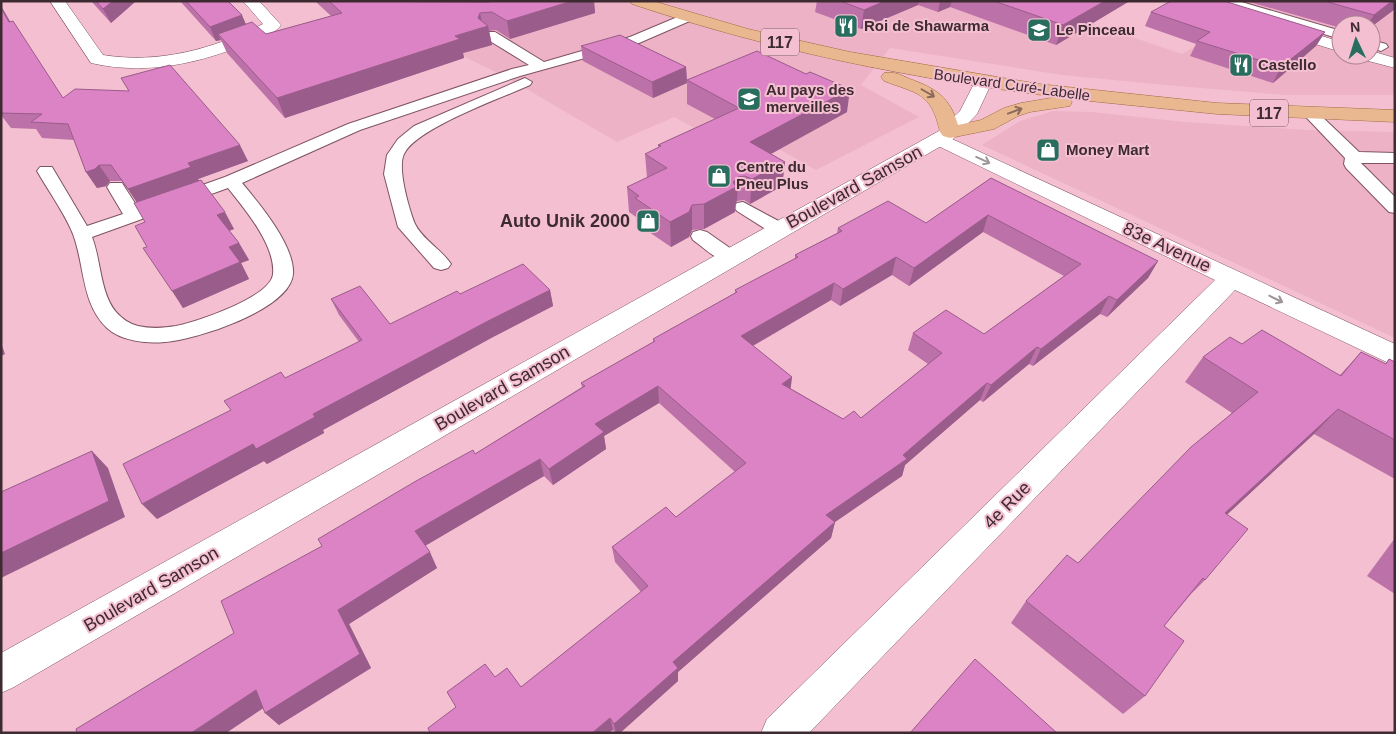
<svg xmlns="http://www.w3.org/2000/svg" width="1396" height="734" font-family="Helvetica,sans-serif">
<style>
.built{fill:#edb2c5;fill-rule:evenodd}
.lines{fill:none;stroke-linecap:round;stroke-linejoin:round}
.service-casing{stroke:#7f5362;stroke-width:2}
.minor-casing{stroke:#7f5362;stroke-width:1}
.tertiary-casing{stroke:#7f5362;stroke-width:1}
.primary-casing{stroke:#a36840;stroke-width:1}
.service{fill:#fff;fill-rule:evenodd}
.minor{fill:#fff;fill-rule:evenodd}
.tertiary{fill:#fff;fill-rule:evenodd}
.primary{fill:#e9b891;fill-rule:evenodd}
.wall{fill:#bd71a9;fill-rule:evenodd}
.shaded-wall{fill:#9a5c8a}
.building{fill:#dc83c5;stroke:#9a5c8a;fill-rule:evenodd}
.oneway{stroke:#8b6a5c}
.oneway2{stroke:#9e9498}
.labels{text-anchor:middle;stroke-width:4;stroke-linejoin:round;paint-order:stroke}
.far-poi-label{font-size:15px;font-weight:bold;fill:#3e2a31;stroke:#f4c0d1;text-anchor:start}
.far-street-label{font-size:15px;fill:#3e2a31;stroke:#f4c0d1}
.shield{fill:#f4c0d1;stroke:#755761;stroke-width:1}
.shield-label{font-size:16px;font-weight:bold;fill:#3e2a31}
.street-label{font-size:18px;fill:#3e2a31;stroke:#f4c0d1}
.poi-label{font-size:18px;font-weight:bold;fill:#3e2a31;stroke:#f4c0d1;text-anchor:end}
</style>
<rect width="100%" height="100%" fill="#f4c0d1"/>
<g class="built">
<path d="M388,1H1026L1182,54L1233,24L1219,1H1382L1395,5V95H1284L1154,84L1062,75L890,48L861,85L919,117L816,170L745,130L719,141L674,117L617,142L504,76L465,57ZM1341,25H1371V55H1341Z"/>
<polygon points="1053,111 1092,112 1185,122 1307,130 1395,132 1395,338 982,145 1020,121"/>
</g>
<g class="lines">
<g class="service-casing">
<g id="service">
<polygon points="1218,1 1238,1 1341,31 1341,39 1220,4"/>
<path d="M687,13L692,14L693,17L692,20L639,43L520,76L360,130L242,183C259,203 295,246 293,274C290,310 195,340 165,342C147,344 121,341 107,328C81,303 85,266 73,234C64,212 49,192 37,171L40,167H52L87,226L123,214L107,187L110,183H122L138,208L225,177L348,124L512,69L529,65L485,38L483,35L485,32H495L544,62L630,37ZM228,188C244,208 276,246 273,274C271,297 197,322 176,326C164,328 151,329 138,326C130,324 122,319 116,312C100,293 101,260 92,237Z"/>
<polygon points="1371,40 1386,44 1388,47 1381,51 1371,48"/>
<path d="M525,78L532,82L530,85C502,98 416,128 404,154C397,168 409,209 415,224C422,239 442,250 451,264L448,268L441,270L434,268L398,227L384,174L387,155L398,139L414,126Z"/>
<polygon points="1311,109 1316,111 1359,152 1395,153 1395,163 1361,163 1395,197 1395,213 1389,212 1346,168 1344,164 1345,158 1306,117 1303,114"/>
<polygon points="743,202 786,225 788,229 786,233 772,233 737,211 734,207 737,203"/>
<path d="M700,230L707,232L737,253L740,257L737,261C721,266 706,249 693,240L691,236L693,232Z"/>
</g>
</g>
<g class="minor-casing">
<g id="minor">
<path d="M50,1H65L103,55C159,64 213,49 263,24L243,1H259L281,25C276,33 263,36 255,40C204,63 146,76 91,63Z"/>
<polygon points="1283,24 1341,42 1341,52 1277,32 1275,29 1277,26"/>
<polygon points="1371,51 1395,58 1395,68 1361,59 1359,55 1371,55"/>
<polygon points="939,133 1395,344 1395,366 1235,290 809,733 761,733 767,719 1215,280 932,143 929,139 932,135"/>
</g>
</g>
<g class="tertiary-casing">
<polygon id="tertiary" points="983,77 989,78 992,82 977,114 953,139 14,687 1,693 1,653 939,131 960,111 977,78"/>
</g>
<g class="primary-casing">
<path id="primary" d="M630,1H653L748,29L850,52L1039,84L1217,103L1395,110V122L1217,114L1070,99L1072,102L1070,106L1030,112L1018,116L994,129L950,138L943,136L940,132C931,92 918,94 884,81L881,77L884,73C893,71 901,75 910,79C935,88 950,97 958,125L981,120L1004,108L1021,103L1057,97C913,79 769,50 632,4Z"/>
</g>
<use href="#service" class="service"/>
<use href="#minor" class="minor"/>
<use href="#tertiary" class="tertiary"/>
<use href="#primary" class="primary"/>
</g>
<g class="wall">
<polygon points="91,1 136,1 111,23"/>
<polygon points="180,1 228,1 246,24 266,34 331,16 315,1 464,2 463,1 594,1 595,13 510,39 496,30 489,31 492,45 463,53 464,58 285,118 227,53 221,40 216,41"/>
<polygon points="817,1 1129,1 1128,2 1056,45 950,7 938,12 918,5 861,29 815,12"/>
<polygon points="1246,1 1395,1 1395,9 1371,27 1371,25 1341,25 1341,28"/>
<polygon points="1,6 10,21 63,98 248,161 198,179 234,229 229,231 239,243 249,260 241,263 249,279 183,308 147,247 145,222 137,202 122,181 110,181 106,186 97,188 86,172 74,140 42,138 36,129 11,128 1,115"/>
<polygon points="1151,12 1325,32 1316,46 1273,83 1190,56 1196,44 1145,26"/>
<polygon points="581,46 686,67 687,83 653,98 583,61"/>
<polygon points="687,80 847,112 771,154 785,162 782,186 750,204 744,200 737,201 736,202 735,212 704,229 692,230 689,237 671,247 636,223 636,217 629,212 627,187 647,178 645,154 659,148 658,145 715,119 687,104"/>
<path d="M991,178L1158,261L1148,278L1107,317L1100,314L1033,366L1029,364L983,402L980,400L905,465L902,476L835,522L831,538L678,672V681L620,733H615L613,730L495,677L521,687L641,592L615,562L612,547L676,517L735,472L659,403L604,436L606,449L553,485L544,476L425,546L437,568L349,624L371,668L279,725L265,713L263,708L226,733L234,633L322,546L475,454L582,387L581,383L653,342V339L735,293V290L795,259V255L837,233L838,228L926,223ZM983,232L1064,276L984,334L913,333L908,350L928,364L861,418L843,419L790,388L792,377L753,346L831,300L840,306L892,275L909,286Z"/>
<polygon points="550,290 553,306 493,337 323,430 324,433 267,464 264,461 157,519 231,410 285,378 359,342 339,315 331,299 390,324 460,294"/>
<polygon points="1242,344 1340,375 1361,352 1385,364 1389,359 1395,362 1395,479 1314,434 1226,515 1205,580 1192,593 1164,626 1145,696 1123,714 1011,623 1026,601 1078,563 1232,413 1185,382 1203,357"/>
<polygon points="1395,538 1395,594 1367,576"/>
</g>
<g class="shaded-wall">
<polygon points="113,1 136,1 111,23 103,9"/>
<polygon points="572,1 594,1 595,13 510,39 507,21"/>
<polygon points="885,1 919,1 918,5 861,29 864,10"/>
<polygon points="940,1 952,1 950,7 938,12"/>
<polygon points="1105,1 1129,1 1128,2 1056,45 1063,25"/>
<polygon points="1392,1 1395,1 1395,9 1371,27 1371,25 1367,25 1374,15"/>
<polygon points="1,6 18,36 9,22 1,8"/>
<polygon points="480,13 483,28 488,26 492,45 463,53 464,58 285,118 277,98 455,36 478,18"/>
<polygon points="242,15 248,29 218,34 221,40 216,41 210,27"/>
<polygon points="1325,32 1316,46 1273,83 1281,67"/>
<polygon points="686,67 687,83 653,98 652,82"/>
<polygon points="850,89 847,112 749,166 750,142"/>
<polygon points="240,145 248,161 198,179 200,184 139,206 128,189 188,163"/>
<polygon points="785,162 782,186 750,204 752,179"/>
<polygon points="99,165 110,181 106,186 97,188 86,172"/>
<polygon points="738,177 737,201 736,202 735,212 704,229 704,204 733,182"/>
<polygon points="692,205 692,230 689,237 671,247 670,222"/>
<polygon points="225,212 234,229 226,232 217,215"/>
<polygon points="988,215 983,232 909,286 914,268"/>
<polygon points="239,243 249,260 241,263 249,279 183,308 172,291 229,247"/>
<polygon points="896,257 892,275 840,306 843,289"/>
<polygon points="1158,261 1148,278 1107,317 1117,300"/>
<polygon points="834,283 831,300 740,353 741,336"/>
<polygon points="550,290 553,306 493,337 323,430 324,433 267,464 264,461 157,519 142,504 253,444 313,414 488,321"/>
<polygon points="1109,296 1100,314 1033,366 1041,349"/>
<polygon points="1,343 5,354 1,356"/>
<polygon points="1037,347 1029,364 983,402 991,385"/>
<polygon points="792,377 790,394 782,384"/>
<polygon points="987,383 980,400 905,465 902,476 835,522 831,538 678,672 678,681 620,733 616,733 614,724 673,662 826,515 903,455"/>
<polygon points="658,386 659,403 604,436 606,449 553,485 549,469 595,424"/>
<polygon points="1338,409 1314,434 1203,537 1225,513"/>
<polygon points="92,451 108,468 125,517 1,578 1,553"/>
<polygon points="540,459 544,476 423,547 415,531"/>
<polygon points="430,552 437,568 349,624 371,668 279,725 265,713 338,610"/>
<polygon points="256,690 271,703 226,733 191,733"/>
<polygon points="610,718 613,730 609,733 592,733"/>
</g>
<g class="building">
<polygon points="96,1 113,1 103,9"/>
<polygon points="186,1 228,1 242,15 210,27"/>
<polygon points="329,1 489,2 487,1 572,1 507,21 492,12 480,13 478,18 488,26 455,36 460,39 277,98 218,34 252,22 266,34 342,13"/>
<polygon points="840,1 885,1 864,10"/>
<polygon points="994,1 1105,1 1063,25"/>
<polygon points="1171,1 1224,1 1325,32 1281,67 1197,41 1210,32 1151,12"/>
<polygon points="1324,1 1392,1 1374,15"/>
<polygon points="1,8 9,22 13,21 63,98 75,89 129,91 121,78 170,65 240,145 188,163 191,167 128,189 111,165 99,165 95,169 86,172 68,124 31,122 42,114 1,113"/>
<polygon points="620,35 686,67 652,82 581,46"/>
<polygon points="757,51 806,74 810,72 850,89 750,142 785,162 752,179 745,176 738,177 733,182 736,187 704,204 692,205 689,212 670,222 635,198 639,196 627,187 667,168 645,154 661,146 658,145 739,108 687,80"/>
<path d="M991,178L1158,261L1117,300L1109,296L1041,349L1037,347L991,385L987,383L903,455L907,459L826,515L835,522L673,662L678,668L614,724L610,718L592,733H430L428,728L456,707L447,692L485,664L495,677L507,668L521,687L648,586L612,547L666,507L676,517L746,463L658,386L595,424L604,432L549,469L540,459L415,531L430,552L338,610L360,654L265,713L256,690L191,733H77L76,729L234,633L221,601L322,546L318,539L416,481L473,450L475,454L585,386L581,383L655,341L653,339L737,292L735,290L798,257L795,255L842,231L838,228L888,201L926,223ZM988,215L1081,264L984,334L946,310L913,333L942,353L861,418L854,411L843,419L782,384L792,377L741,336L834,283L843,289L896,257L914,268Z"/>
<polygon points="201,180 225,212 217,215 239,243 229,247 240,262 172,291 143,248 147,247 135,226 145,222 134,203"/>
<polygon points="523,264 550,290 488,321 313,414 315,417 256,449 253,444 142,504 123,464 231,410 224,401 281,372 285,378 362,340 331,299 360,286 390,324 457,291 460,294"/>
<polygon points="1262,330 1341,376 1361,352 1386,364 1389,359 1395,362 1395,440 1338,409 1225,513 1248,529 1205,580 1203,578 1164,626 1184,641 1145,696 1026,601 1067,555 1078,563 1191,447 1258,392 1203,357 1230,337 1242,344"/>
<polygon points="92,451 109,501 1,553 1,492"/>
<polygon points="975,659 1057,733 910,733"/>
</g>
<defs><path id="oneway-shaft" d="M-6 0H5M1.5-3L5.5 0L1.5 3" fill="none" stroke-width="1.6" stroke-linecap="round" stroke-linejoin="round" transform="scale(1.25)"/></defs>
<g class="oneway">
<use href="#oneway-shaft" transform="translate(928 93) rotate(30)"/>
<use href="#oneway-shaft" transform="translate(1015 111) rotate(-20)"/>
</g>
<g class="oneway2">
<use href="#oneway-shaft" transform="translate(983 160) rotate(25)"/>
<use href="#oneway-shaft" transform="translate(1276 299) rotate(26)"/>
</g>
<defs>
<g id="restaurant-square" transform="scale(1.25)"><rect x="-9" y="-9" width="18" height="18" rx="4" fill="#296d5f" stroke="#f4c0d1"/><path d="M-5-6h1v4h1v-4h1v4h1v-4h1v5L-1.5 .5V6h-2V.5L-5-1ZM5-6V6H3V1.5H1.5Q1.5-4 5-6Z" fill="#fff"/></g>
<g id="school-square" transform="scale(1.25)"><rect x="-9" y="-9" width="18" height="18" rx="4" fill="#296d5f" stroke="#f4c0d1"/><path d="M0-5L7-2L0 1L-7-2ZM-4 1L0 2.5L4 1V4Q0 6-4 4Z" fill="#fff"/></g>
<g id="shop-square" transform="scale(1.25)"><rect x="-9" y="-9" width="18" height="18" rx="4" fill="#296d5f" stroke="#f4c0d1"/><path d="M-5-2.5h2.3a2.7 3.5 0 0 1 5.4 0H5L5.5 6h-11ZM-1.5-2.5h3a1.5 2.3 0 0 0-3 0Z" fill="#fff"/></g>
</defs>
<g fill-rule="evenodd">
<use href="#restaurant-square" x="846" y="26"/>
<use href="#school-square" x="1039" y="30"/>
<use href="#restaurant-square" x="1241" y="65"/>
<use href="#school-square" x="749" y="99"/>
<use href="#shop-square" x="1048" y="150"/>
<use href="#shop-square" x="719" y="176"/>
<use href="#shop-square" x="648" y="221"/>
</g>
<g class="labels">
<g class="far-poi-label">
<text x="864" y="31">Roi de Shawarma</text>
<text x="1056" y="35">Le Pinceau</text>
<text x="1258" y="70">Castello</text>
<text x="766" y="95">Au pays des<tspan x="766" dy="17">merveilles</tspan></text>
<text x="1066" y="155">Money Mart</text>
<text x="736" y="172">Centre du<tspan x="736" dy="17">Pneu Plus</tspan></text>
</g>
<g class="far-street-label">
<text transform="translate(1012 85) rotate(8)" y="5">Boulevard Curé-Labelle</text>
</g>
<g class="shield">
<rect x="761" y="28.5" width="38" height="27" rx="4"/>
<rect x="1250" y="99.5" width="38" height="27" rx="4"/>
</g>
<g class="shield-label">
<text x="780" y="48">117</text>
<text x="1269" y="119">117</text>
</g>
<g class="street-label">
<text transform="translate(854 187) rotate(-29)" y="6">Boulevard Samson</text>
<text transform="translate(1167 247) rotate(25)" y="6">83e Avenue</text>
<text transform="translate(502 388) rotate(-30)" y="6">Boulevard Samson</text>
<text transform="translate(1007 505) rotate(-45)" y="6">4e Rue</text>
<text transform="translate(151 589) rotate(-30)" y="6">Boulevard Samson</text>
</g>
<g class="poi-label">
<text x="630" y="227">Auto Unik 2000</text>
</g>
</g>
<rect width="1396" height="734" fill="none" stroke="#3e2a31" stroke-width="5"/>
<g transform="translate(1356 40) rotate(356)"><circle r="24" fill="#f4c0d1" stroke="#ab8491"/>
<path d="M0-4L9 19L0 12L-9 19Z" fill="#296d5f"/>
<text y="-8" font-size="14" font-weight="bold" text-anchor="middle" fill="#3e2a31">N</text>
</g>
</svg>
